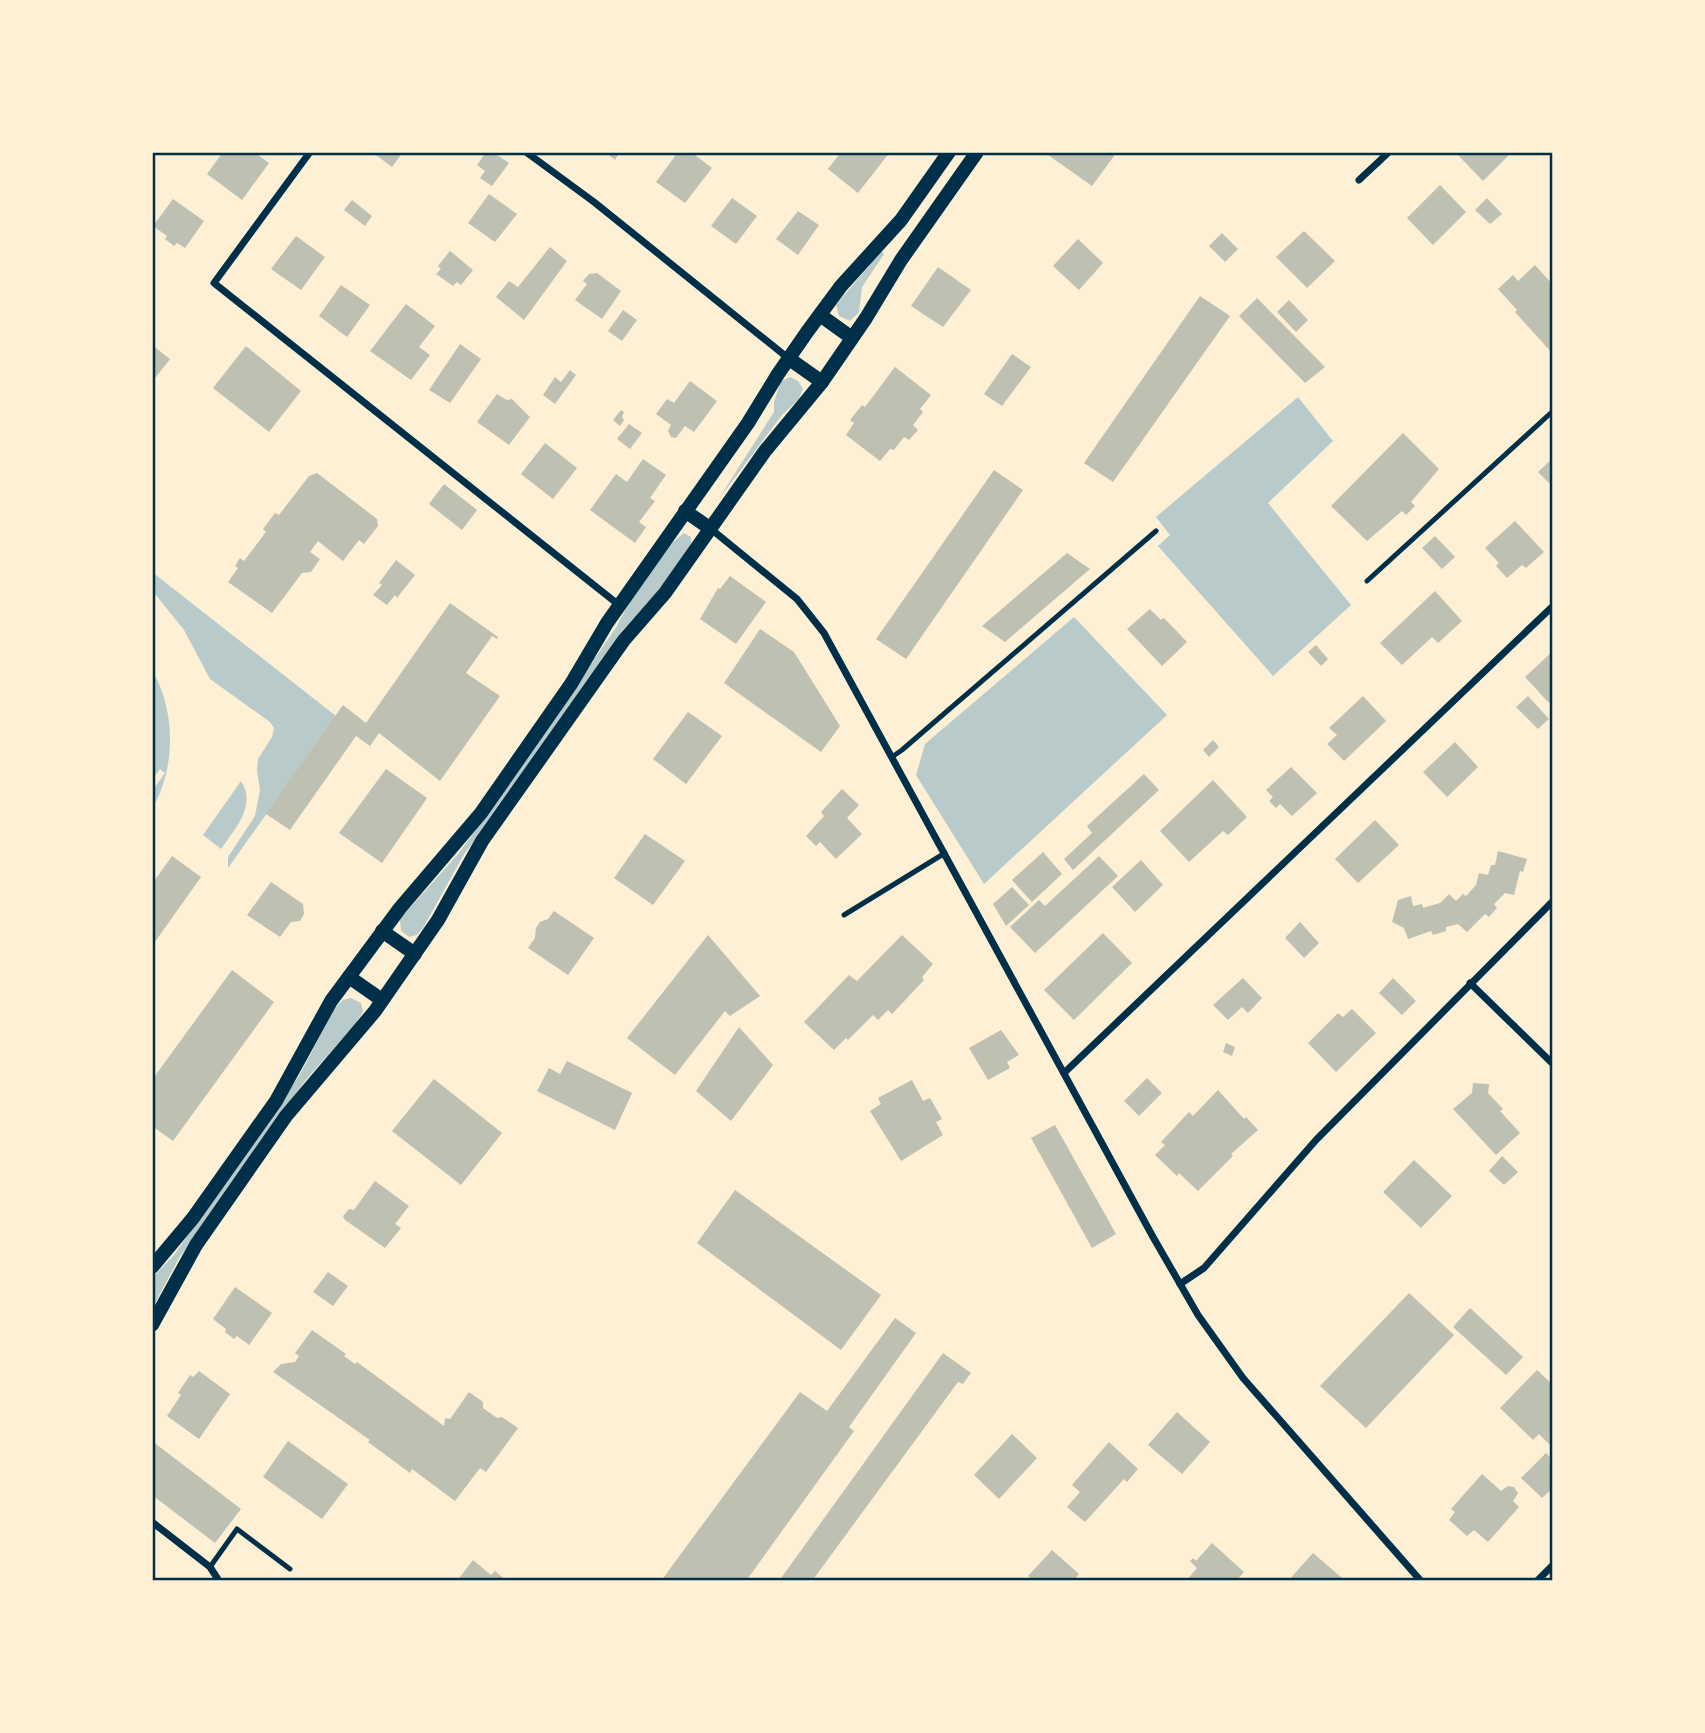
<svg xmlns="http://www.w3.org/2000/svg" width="1705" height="1733" font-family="Bitter,serif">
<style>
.green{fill:#b9caca}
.building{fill:#bec0b2}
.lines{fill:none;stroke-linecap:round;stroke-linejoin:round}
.service{stroke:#003049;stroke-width:5}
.minor{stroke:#003049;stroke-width:7}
.secondary{stroke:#003049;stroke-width:14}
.neatline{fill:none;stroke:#003049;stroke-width:2.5}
</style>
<rect width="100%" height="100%" fill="#fdf0d5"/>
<g class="green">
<polygon points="882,251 884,254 862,287 859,312 850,321 839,316 836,305"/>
<polygon points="790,377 798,381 803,389 798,400 782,415 718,500 774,412 774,402 781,381"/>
<polygon points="1298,397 1333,441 1268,503 1351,605 1273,676 1158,546 1170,535 1156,517"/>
<path d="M684,533L691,537V544L681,560L657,592L621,632L463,856L423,928L417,935L409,937L401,931L400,919L459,853L511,781L617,626C632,596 657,553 684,533Z"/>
<polygon points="152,572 336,716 228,868 228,857 255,816 260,790 257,771 258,759 272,737 274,728 270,722 210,679 184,630 152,590"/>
<polygon points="1074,617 1167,715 984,884 916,775 925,744"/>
<path d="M152,670C176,711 176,768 152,809V791L165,773L160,769L152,780L154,766L152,764Z"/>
<path d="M241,781C257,805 235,829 221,849L203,835Z"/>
<polygon points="351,998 361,1003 363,1012 354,1025 305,1081 179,1258 152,1309 152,1278 174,1255 299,1076 335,1008 343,1000"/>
</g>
<g class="building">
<polygon points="223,152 254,152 269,163 242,200 207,174"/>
<polygon points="372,152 403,152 392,167"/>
<polygon points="486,152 499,152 497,155 509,163 492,186 480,178 485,171 477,165"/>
<polygon points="605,152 620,152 615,160"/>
<polygon points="678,152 691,152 712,168 685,203 656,182"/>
<polygon points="841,152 890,152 858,193 828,169"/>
<polygon points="1044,152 1117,152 1092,186"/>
<polygon points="1460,152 1512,152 1483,181 1458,155"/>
<polygon points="1440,185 1466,212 1433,245 1407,218"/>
<polygon points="489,194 517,214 495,242 468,223"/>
<polygon points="732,198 757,216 736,244 711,226"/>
<polygon points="1487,198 1502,214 1490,224 1475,210"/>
<polygon points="173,199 204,221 185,248 177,243 174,246 165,239 167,236 153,226"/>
<polygon points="352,200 372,216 365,226 344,210"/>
<polygon points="798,211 819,225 798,255 776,239"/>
<polygon points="1304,231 1335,261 1307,288 1276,257"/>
<polygon points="1222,233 1238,249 1225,262 1209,246"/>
<polygon points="296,236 325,257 301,290 271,269"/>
<polygon points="1078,239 1103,263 1079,290 1053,266"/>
<polygon points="550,247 567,261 524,320 496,297 509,281 518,287"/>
<polygon points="450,251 473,270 461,285 457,282 453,286 436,274 441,269 438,266"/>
<polygon points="1535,265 1553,285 1553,308 1550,311 1553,313 1553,354 1515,312 1517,310 1498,289 1513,275 1518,281"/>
<polygon points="938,267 971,290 943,327 911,306"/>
<polygon points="597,273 621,291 602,319 575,300 587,284 583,281 589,274"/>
<polygon points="341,285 370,305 347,337 319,316"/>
<polygon points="1200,296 1230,316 1113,482 1084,463"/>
<polygon points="1257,298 1325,367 1305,383 1239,316"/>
<polygon points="1289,300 1308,320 1296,332 1277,312"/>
<polygon points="406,304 435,326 419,347 430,355 411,380 370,351"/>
<polygon points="623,310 637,320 622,341 608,331"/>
<polygon points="460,344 481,359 450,403 429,390"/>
<polygon points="152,345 170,359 152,382"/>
<polygon points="246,346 301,391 269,432 213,388"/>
<polygon points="1012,354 1031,367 1002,406 984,394"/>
<polygon points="895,367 931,395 920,409 923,412 913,425 918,430 909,440 904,437 894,450 890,449 880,461 846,435 854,423 850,420 862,405 865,407"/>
<polygon points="570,370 576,375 555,404 543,395 555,377 561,382"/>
<polygon points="690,381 717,401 694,432 685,426 676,438 671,437 668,431 671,425 656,414 667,399 674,403"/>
<polygon points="497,394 507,400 512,399 530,417 509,445 477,422"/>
<polygon points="621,410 624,412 622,417 624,420 620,426 613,420"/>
<polygon points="629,424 642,433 630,449 617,439"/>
<polygon points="1403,433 1439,469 1411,502 1415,506 1406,515 1402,511 1367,541 1331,506"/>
<polygon points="545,443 577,468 553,499 521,474"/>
<polygon points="1553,458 1553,487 1538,472"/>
<polygon points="643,459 666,475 650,498 655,501 639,522 646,527 635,543 590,510 616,474 627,482"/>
<polygon points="994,470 1023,490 906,659 876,639"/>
<polygon points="317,473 377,519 378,526 364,544 359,540 343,561 318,541 310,552 320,559 311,572 302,573 272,613 228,582 238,568 235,566 240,558 244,561 266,532 263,529 275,513 279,515 309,476"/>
<polygon points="444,484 477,510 462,530 429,504"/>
<polygon points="1515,521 1544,552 1526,568 1522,565 1507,578 1496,566 1499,563 1485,548"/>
<polygon points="1435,536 1455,557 1442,569 1422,548"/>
<polygon points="1067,553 1090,569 1005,642 982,626"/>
<polygon points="396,560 415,575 397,598 395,595 387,605 373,595 382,585 379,583"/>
<polygon points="730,576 766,602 736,644 700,619 718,588 720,589"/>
<polygon points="1435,591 1462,621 1438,643 1432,637 1402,665 1380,643"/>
<polygon points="450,603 498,637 497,639 492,636 466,673 500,696 440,781 379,733 370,746 356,736 290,830 266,814 343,705 366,723"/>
<polygon points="1150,609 1161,620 1164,618 1187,642 1162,666 1127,629"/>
<polygon points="760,629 794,652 840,726 821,752 724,683"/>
<polygon points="1316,645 1328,659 1321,666 1308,652"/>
<polygon points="1553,651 1553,699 1549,703 1525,677"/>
<polygon points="1363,696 1386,721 1344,761 1327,744 1337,735 1329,728"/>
<polygon points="1528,696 1549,719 1538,729 1516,707"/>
<polygon points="688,712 722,736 686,784 653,759"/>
<polygon points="1213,740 1219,747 1209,757 1203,750"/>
<polygon points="1455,742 1478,767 1447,797 1423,772"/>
<polygon points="1291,767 1317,793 1292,816 1280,804 1276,808 1269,801 1273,797 1266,790"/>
<polygon points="386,769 427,798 382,863 339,833"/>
<polygon points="1144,774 1159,790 1073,870 1064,859 1092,833 1087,826"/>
<polygon points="1213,780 1247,817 1228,835 1223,831 1189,862 1160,831"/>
<polygon points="842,789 859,805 847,818 862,834 836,859 820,842 816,846 806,836 824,816 821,812"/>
<polygon points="1375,820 1399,845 1358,883 1335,859"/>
<polygon points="645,834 685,861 653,905 614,878"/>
<polygon points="1498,851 1527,859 1523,872 1520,871 1514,895 1505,893 1494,904 1497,908 1489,917 1485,914 1467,932 1458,924 1446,927 1446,931 1433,935 1431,931 1408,939 1404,928 1392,922 1398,900 1411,896 1413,906 1422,904 1423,908 1440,903 1449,894 1456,901 1463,894 1466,896 1476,885 1479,873 1488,875 1491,865 1495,865"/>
<polygon points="1043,852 1062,874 1032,902 1012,880"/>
<polygon points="172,856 201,877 152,946 152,884"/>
<polygon points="1099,856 1118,876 1035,953 1010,927 1039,900 1045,906"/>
<polygon points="1141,860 1163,885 1135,912 1112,887"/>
<polygon points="271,882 303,904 304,914 300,921 291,922 280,937 247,915"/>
<polygon points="1012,887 1029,905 1006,926 993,904"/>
<polygon points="554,911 594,938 568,975 528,948 535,938 536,928 540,922 548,919"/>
<polygon points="1300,922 1319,943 1304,958 1285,938"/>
<polygon points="1103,933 1132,963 1074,1020 1044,990"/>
<polygon points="708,935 760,996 730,1016 725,1011 675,1075 627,1038"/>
<polygon points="902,935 933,964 922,977 924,980 892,1014 888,1010 878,1020 873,1015 848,1040 846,1038 834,1050 804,1022 849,975 857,981"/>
<polygon points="232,970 274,1002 173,1141 152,1126 152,1080"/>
<polygon points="1243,978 1262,998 1248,1013 1242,1007 1228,1020 1213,1005"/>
<polygon points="1393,978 1416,1001 1402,1015 1379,993"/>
<polygon points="1352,1009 1376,1033 1336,1072 1308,1043 1338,1013 1343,1017"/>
<polygon points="739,1027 773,1065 731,1121 696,1091"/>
<polygon points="1001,1030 1019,1055 1007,1062 1010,1068 988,1080 969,1048"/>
<polygon points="1226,1043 1235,1047 1232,1056 1223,1052"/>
<polygon points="567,1061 632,1093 615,1130 537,1091 549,1068 560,1074"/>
<polygon points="1147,1078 1162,1093 1139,1116 1124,1101"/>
<polygon points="434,1079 502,1133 461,1185 392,1131"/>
<polygon points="912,1080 923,1101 930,1098 942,1119 936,1122 943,1135 901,1161 870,1111 881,1104 878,1098"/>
<polygon points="1473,1083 1489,1084 1488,1093 1503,1109 1500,1111 1520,1133 1496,1155 1453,1109 1472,1093"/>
<polygon points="1218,1090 1244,1119 1246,1117 1258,1130 1231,1154 1233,1156 1198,1191 1179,1173 1177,1176 1155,1155 1165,1145 1161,1142 1189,1112 1193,1116"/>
<polygon points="1055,1125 1116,1234 1092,1248 1031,1138"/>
<polygon points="1502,1156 1518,1172 1504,1185 1489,1171"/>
<polygon points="1414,1160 1452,1196 1421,1228 1383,1192"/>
<polygon points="375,1181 409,1206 395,1224 401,1228 385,1248 345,1220 343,1216 349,1209 354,1210"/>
<polygon points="735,1190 881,1295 841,1350 697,1243"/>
<polygon points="328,1272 348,1286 333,1306 313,1292"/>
<polygon points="235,1287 272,1313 249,1345 237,1336 234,1339 225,1332 226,1329 213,1319"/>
<polygon points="1409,1293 1454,1335 1366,1428 1320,1386"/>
<polygon points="1470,1308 1523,1357 1506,1375 1453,1327"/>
<polygon points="895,1318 916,1333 849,1427 854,1431 746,1581 661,1581 800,1392 827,1411"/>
<polygon points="312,1330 346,1354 344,1356 355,1364 357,1362 444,1426 445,1418 450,1419 469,1392 483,1402 483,1408 497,1418 502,1417 518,1428 486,1472 480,1468 455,1501 412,1469 410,1473 368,1442 370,1440 273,1372 281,1364 295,1362 299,1356 295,1353"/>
<polygon points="943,1353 971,1373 963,1384 958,1382 812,1581 779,1581"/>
<polygon points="1537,1370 1553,1385 1553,1440 1549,1444 1539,1434 1533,1440 1500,1408"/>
<polygon points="199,1371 230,1394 199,1439 167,1416 181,1395 178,1393 190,1375 193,1377"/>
<polygon points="1177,1412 1210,1442 1182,1474 1148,1445"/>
<polygon points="1012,1434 1037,1458 999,1499 974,1475"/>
<polygon points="152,1441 241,1509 215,1543 152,1495"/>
<polygon points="288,1441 348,1484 322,1519 263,1477"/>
<polygon points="1109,1442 1138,1469 1127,1482 1124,1479 1085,1522 1067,1507 1080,1492 1072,1485"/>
<polygon points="1546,1453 1553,1460 1553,1488 1542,1498 1521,1478"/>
<polygon points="1482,1474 1501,1491 1508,1486 1514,1487 1518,1493 1513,1501 1519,1507 1488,1542 1474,1530 1467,1536 1449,1520 1455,1512 1451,1509"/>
<polygon points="1212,1543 1244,1572 1236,1581 1186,1581 1197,1568 1190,1561 1193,1558 1196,1561"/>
<polygon points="1052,1550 1079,1574 1073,1581 1034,1581 1028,1576"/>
<polygon points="1313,1553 1342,1578 1340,1581 1288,1581"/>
<polygon points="473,1560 491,1575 495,1571 507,1581 457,1581"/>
</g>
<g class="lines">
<g class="service">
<polyline points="1367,581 1553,411"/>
<polyline points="892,757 902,750 1156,531"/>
<polyline points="844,915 945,853"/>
<polyline points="210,1567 237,1529 290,1569"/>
</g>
<g class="minor">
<polyline points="310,152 214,283 619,605"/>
<polyline points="526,152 594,202 788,358"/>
<polyline points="1359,180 1389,152"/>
<polyline points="711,529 797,599 824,633 1153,1237 1198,1315 1243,1378 1421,1581"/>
<polyline points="1470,983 1553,1064"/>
<polyline points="1064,1073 1553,606"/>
<polyline points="1180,1284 1204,1268 1316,1140 1553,901"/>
<polyline points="152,1522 210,1567 219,1581"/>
<polyline points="1537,1581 1553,1565"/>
</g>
<g class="secondary">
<polyline points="820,315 852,338"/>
<polyline points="788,358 822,382"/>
<polyline points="685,511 711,529"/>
<polyline points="382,931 415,954"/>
<polyline points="349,977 382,1000"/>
<polyline points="152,1267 193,1218 276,1101 331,1001 400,908 481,813 571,684 607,623 748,423 778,374 807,332 841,286 901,220 949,152"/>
<polyline points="152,1325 196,1245 286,1116 375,1011 438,920 482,841 624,640 665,593 765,451 822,382 866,318 901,260 977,152"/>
</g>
</g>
<rect width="1705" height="1733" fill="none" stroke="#fdf0d5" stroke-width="308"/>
<rect x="154" y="154" width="1397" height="1425" class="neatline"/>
</svg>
